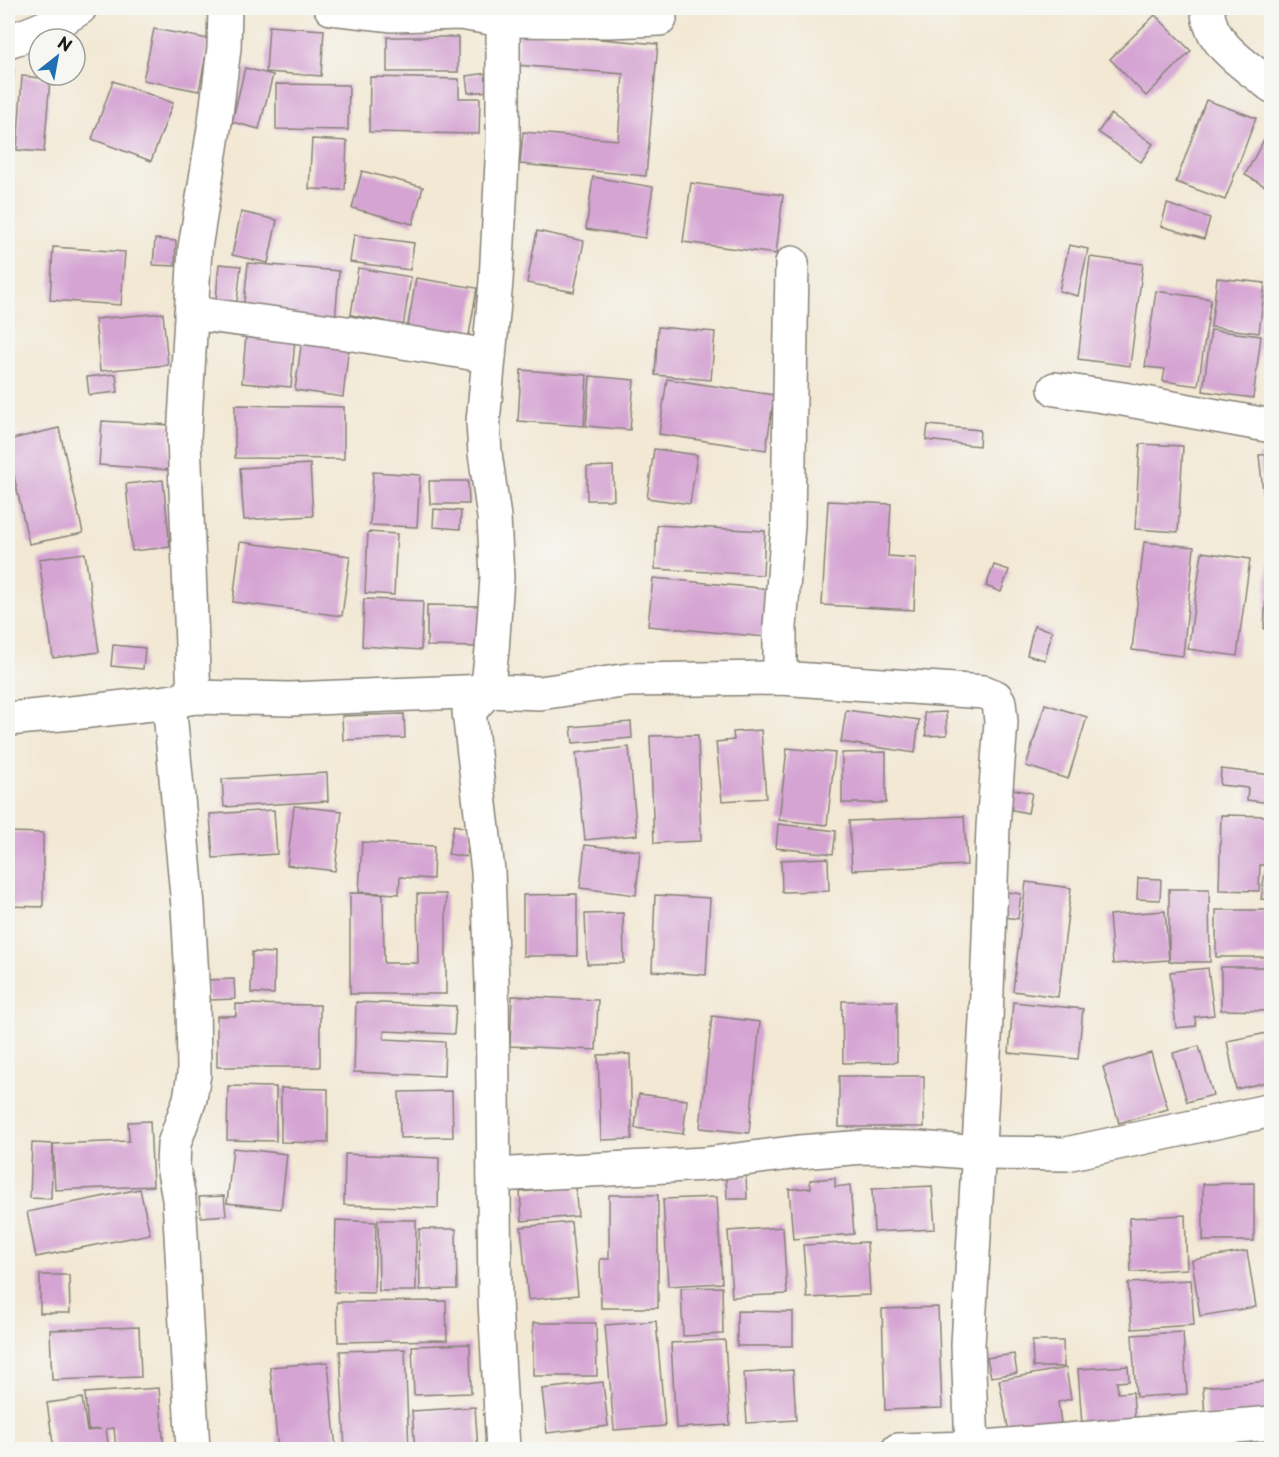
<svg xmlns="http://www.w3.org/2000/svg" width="1279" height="1457" font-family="'Playpen Sans',sans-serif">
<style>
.building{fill:#d5a4d3}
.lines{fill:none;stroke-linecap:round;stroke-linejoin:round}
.minor-casing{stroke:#878278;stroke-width:36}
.minor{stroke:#fff;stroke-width:33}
</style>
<rect width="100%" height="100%" fill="#f6f6f2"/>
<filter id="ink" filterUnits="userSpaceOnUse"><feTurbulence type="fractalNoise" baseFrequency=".0167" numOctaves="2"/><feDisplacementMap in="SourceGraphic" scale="12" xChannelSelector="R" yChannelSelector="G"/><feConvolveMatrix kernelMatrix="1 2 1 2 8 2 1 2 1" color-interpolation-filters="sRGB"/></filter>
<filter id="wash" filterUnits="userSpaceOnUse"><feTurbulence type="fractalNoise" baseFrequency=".008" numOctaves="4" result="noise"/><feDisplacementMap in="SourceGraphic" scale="24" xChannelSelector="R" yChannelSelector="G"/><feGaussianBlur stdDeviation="1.35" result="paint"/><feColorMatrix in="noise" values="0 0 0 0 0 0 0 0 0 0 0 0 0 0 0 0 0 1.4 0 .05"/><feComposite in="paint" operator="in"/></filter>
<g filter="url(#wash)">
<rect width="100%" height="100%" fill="#f2e8d4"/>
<g id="blocks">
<g class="building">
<polygon points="1155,15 1191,51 1146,96 1110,59"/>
<polygon points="269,26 324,30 321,76 266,72"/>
<polygon points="154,29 209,39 199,91 143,80"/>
<polygon points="519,32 658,44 646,176 520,164 523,132 618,140 623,74 516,65"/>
<rect x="387" y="37" width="71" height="35"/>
<polygon points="245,68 273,75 259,129 232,122"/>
<polygon points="8,69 14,70 11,115 8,115"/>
<polygon points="488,73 490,91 468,93 466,76"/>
<polygon points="22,76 50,79 44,152 17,150"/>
<polygon points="370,77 459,79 459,98 480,98 479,134 369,132"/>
<polygon points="113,81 173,103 151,161 92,139"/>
<polygon points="276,84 349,85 348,130 276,129"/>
<polygon points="1206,100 1256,118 1225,200 1176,182"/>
<polygon points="1111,114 1153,144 1141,162 1098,132"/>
<polygon points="1267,134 1272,136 1272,190 1245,175"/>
<polygon points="312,139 347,141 345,190 309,189"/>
<polygon points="362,171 423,187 413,224 352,208"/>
<polygon points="593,177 653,187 645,238 586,229"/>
<polygon points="691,183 783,195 776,254 683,242"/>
<polygon points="1167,204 1210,218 1204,239 1161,226"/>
<polygon points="241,212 277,220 268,263 232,255"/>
<polygon points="537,231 584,241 574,292 527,283"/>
<polygon points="354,235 414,243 410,270 350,262"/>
<polygon points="155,239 176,241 175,266 153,265"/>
<polygon points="1069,245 1088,249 1078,296 1059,291"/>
<polygon points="53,247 125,252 121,305 50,300"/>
<polygon points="1090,257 1143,264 1130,366 1078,359"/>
<polygon points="248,263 339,271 335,322 243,313"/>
<polygon points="219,264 241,266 237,302 216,300"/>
<polygon points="358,268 411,277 402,333 385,330 386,321 351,315"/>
<polygon points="416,278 477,288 468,341 407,331"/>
<polygon points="1217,278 1265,283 1259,333 1211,327"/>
<polygon points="1156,291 1211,299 1198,386 1163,381 1165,369 1145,367"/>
<polygon points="163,313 168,365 100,371 95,319"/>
<polygon points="658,327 715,332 711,380 655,375"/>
<polygon points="1211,330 1261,336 1253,398 1203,391"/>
<polygon points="246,334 295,338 291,387 242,383"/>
<polygon points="302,339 349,345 343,397 295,390"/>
<polygon points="521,370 587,375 584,426 518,421"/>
<polygon points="116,374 118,392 89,395 87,377"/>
<polygon points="590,376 634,380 630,430 586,426"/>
<polygon points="667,379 774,395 766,450 659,434"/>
<polygon points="235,405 344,407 344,459 235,458"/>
<polygon points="102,421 171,425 169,470 99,465"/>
<polygon points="928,425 980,430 979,446 926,440"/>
<polygon points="59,428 83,533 29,544 8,449 8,440"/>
<polygon points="1140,444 1183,446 1178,532 1135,529"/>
<polygon points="654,449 697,455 690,504 647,498"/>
<polygon points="1272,454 1272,517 1266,518 1259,455"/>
<polygon points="310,464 313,516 244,520 240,468"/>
<polygon points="613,466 614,500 587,500 587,467"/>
<polygon points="373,472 420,475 417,527 370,525"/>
<polygon points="163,480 170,547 132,551 126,484"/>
<polygon points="429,481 468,481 469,504 430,504"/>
<polygon points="828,501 891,504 888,556 916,558 914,610 822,605"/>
<polygon points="434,509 461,511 460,529 433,527"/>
<polygon points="657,525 765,531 763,575 655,569"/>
<polygon points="368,532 397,534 394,595 365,593"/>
<polygon points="240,542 350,556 342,616 233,602"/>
<polygon points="1144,542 1194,547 1183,656 1132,650"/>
<polygon points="1202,552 1250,559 1237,656 1188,649"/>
<polygon points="85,553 99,652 53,658 39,559"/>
<polygon points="1268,562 1272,562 1272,630 1264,629"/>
<polygon points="994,565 1009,570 1001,592 986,586"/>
<polygon points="653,578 770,589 766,637 648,626"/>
<polygon points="364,599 423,601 421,650 362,646"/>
<polygon points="427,605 482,606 482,647 427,646"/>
<polygon points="1034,626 1052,631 1045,660 1027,655"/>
<polygon points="113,645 145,648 143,669 111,666"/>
<polygon points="1045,704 1087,717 1068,779 1026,766"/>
<polygon points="846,710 919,720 915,753 841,742"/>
<polygon points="946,712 947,735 926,736 924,713"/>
<polygon points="404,714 405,738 343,740 342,716"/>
<polygon points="631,722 632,738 573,743 571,727"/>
<polygon points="761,730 766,798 722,801 716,742 734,740 733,732"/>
<polygon points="698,735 701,841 654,843 650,736"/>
<polygon points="629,747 637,835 585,840 576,753"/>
<polygon points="787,748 835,753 827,825 779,820"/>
<polygon points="886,752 886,803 842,803 842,753"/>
<polygon points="1221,769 1272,775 1271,803 1247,800 1248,788 1220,785"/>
<polygon points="327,773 328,801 224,807 222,779"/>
<polygon points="1008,788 1032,793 1028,813 1003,808"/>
<polygon points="294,806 342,811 335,871 287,865"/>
<polygon points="274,810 277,854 213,858 210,814"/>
<polygon points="1221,815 1272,816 1271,865 1260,865 1259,891 1219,890"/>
<polygon points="964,816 967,865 852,870 849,821"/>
<polygon points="778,824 836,831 833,854 776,848"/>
<polygon points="454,825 471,829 466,857 448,854"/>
<polygon points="8,832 43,833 43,907 8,906"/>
<polygon points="362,842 434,846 433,879 400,877 399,894 359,892"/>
<polygon points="585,845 640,851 636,895 580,888"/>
<polygon points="828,858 829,891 782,892 781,860"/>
<polygon points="1265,871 1272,872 1272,900 1261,899"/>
<polygon points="1138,878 1161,879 1160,900 1137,899"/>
<polygon points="1026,882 1071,888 1058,997 1013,991"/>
<polygon points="1169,889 1209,889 1210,962 1169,962"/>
<polygon points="1007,892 1021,894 1018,919 1004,917"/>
<polygon points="350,893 383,894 384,963 418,963 417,894 446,894 446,994 350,994"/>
<polygon points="577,894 577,956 523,956 523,895"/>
<polygon points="655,895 710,898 706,975 652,971"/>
<polygon points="1216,910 1270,910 1271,957 1216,957"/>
<polygon points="1165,911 1169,960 1113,964 1109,915"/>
<polygon points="623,913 624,963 587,964 585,914"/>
<polygon points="252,952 275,953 274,994 251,993"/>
<polygon points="1221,967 1271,967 1271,1011 1221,1010"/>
<polygon points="1208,968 1214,1015 1195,1017 1196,1026 1176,1028 1170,972"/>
<polygon points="234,979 235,999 209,1000 207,980"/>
<polygon points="512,996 598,1000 596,1050 510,1046"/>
<polygon points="842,1001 897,1001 897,1062 843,1063"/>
<polygon points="356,1002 456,1006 454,1034 384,1031 384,1039 445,1042 444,1076 354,1072"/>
<polygon points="1013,1002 1083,1009 1078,1059 1009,1053"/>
<polygon points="236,1004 320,1005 320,1067 217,1067 217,1016 236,1016"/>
<polygon points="712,1016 760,1022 749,1133 700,1128"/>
<polygon points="1272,1032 1272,1081 1236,1089 1227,1041"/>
<polygon points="1199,1046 1213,1095 1187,1102 1173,1053"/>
<polygon points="1151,1053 1168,1109 1119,1123 1103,1067"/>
<polygon points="630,1054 632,1139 601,1140 598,1055"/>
<rect x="839" y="1076" width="85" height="51"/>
<polygon points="228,1086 276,1087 276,1141 227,1140"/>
<polygon points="281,1088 328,1089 328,1143 281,1142"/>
<polygon points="452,1091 453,1137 400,1138 399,1092"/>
<polygon points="639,1094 687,1100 683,1134 635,1128"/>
<polygon points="150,1121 153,1186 55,1190 53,1144 129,1141 128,1122"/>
<polygon points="32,1143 53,1144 51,1199 30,1198"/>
<polygon points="233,1148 287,1154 281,1209 227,1203"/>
<polygon points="345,1154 439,1158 438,1208 344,1205"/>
<polygon points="746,1176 747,1199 727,1199 726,1177"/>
<polygon points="835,1178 835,1187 850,1185 854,1234 793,1239 789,1189 811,1188 810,1180"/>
<polygon points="1254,1183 1254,1241 1203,1241 1203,1184"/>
<polygon points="932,1186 935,1229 874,1232 872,1189"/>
<polygon points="575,1187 578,1216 522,1221 520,1192"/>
<polygon points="140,1189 150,1234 36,1257 27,1212"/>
<polygon points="609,1195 658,1195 658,1308 601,1308 600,1259 609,1259"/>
<polygon points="224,1196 226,1215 201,1217 199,1197"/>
<polygon points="717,1197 722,1283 668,1286 663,1199"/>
<polygon points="1185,1215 1187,1269 1131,1272 1129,1218"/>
<polygon points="336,1220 376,1222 374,1293 334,1292"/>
<polygon points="378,1220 416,1220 416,1291 379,1291"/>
<polygon points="571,1222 578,1295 528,1300 521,1227"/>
<polygon points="783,1227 787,1294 732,1297 728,1231"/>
<polygon points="419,1229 456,1229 457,1289 420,1290"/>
<polygon points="867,1242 870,1295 807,1298 803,1245"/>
<polygon points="1247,1251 1256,1307 1200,1316 1192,1260"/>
<polygon points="40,1275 69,1275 70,1313 40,1313"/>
<polygon points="1191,1280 1194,1325 1132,1329 1128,1283"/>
<polygon points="722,1287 723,1334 683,1336 681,1288"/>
<polygon points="446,1301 447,1340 338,1342 337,1302"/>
<polygon points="938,1307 942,1408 885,1410 882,1309"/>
<polygon points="737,1311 793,1312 793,1346 737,1346"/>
<polygon points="656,1321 665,1426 614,1430 605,1325"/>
<polygon points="533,1323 596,1323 597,1376 533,1376"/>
<polygon points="139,1327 141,1377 52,1380 50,1330"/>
<polygon points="1183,1332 1187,1394 1136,1397 1132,1335"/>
<polygon points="725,1340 730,1425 676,1428 671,1343"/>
<polygon points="1032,1341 1063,1341 1064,1367 1033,1367"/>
<polygon points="470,1344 471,1393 414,1395 412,1346"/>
<polygon points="405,1349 409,1450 345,1450 340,1351"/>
<polygon points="1014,1354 1017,1373 991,1377 987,1358"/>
<polygon points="328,1362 336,1450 278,1450 270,1367"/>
<polygon points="1128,1366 1129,1381 1117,1382 1118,1393 1133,1392 1135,1422 1082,1425 1078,1369"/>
<polygon points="1066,1368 1071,1399 1058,1402 1061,1423 1009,1432 999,1380"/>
<polygon points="793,1370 796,1420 747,1423 744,1373"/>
<polygon points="1268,1381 1272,1411 1205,1417 1203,1387"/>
<polygon points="603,1382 608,1426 547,1433 542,1389"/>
<polygon points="159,1388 164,1450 116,1450 114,1428 106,1429 109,1450 54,1450 47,1403 82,1398 87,1431 101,1429 88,1430 85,1393"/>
<polygon points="475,1407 478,1450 415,1450 412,1411"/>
<polygon points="1235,1445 1235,1450 1197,1450 1197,1448"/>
</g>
</g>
</g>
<g filter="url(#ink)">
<use href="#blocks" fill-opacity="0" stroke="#878278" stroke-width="1.5"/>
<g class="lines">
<g class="minor-casing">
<g id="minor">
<polyline points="331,8 393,15 460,13 503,20 609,21 660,19"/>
<path d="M1208,8C1206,42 1248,67 1272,86"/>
<polyline points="503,20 503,142 496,281 483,422 485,453 494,517 497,577 492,651 487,691 469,712 488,871 492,984 495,1301 503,1450"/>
<path d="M8,41C34,33 58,23 80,8"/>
<polyline points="191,313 347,333 489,356"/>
<polyline points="1055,389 1123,399 1272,426"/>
<polyline points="780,678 780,627 788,525 792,263"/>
<polyline points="194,697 184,438 195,248 215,122 224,48 225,8"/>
<polyline points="169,702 188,906 193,998 194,1074 190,1099 174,1144 173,1166 179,1199 193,1450"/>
<polyline points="8,719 81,712 169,702 194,697 290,699 487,691 540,693 629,680 780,678 984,692 996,697 999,702 1001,722 993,827 986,1019 968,1345 972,1448"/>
<polyline points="494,1175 705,1164 799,1152 865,1147 919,1148 979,1153 1066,1154 1272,1110"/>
<polyline points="898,1450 972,1448 1272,1423"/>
</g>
</g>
<use href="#minor" class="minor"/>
</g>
</g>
<rect width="1279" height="1457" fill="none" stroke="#f6f6f2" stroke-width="30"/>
<g transform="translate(57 57) rotate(31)"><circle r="28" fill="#f6f6f2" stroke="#9f9f9c" stroke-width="1.5"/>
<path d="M0-4.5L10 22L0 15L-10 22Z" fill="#1f6fb2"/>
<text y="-9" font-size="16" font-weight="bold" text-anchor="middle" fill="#1c1c1c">N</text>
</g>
</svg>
